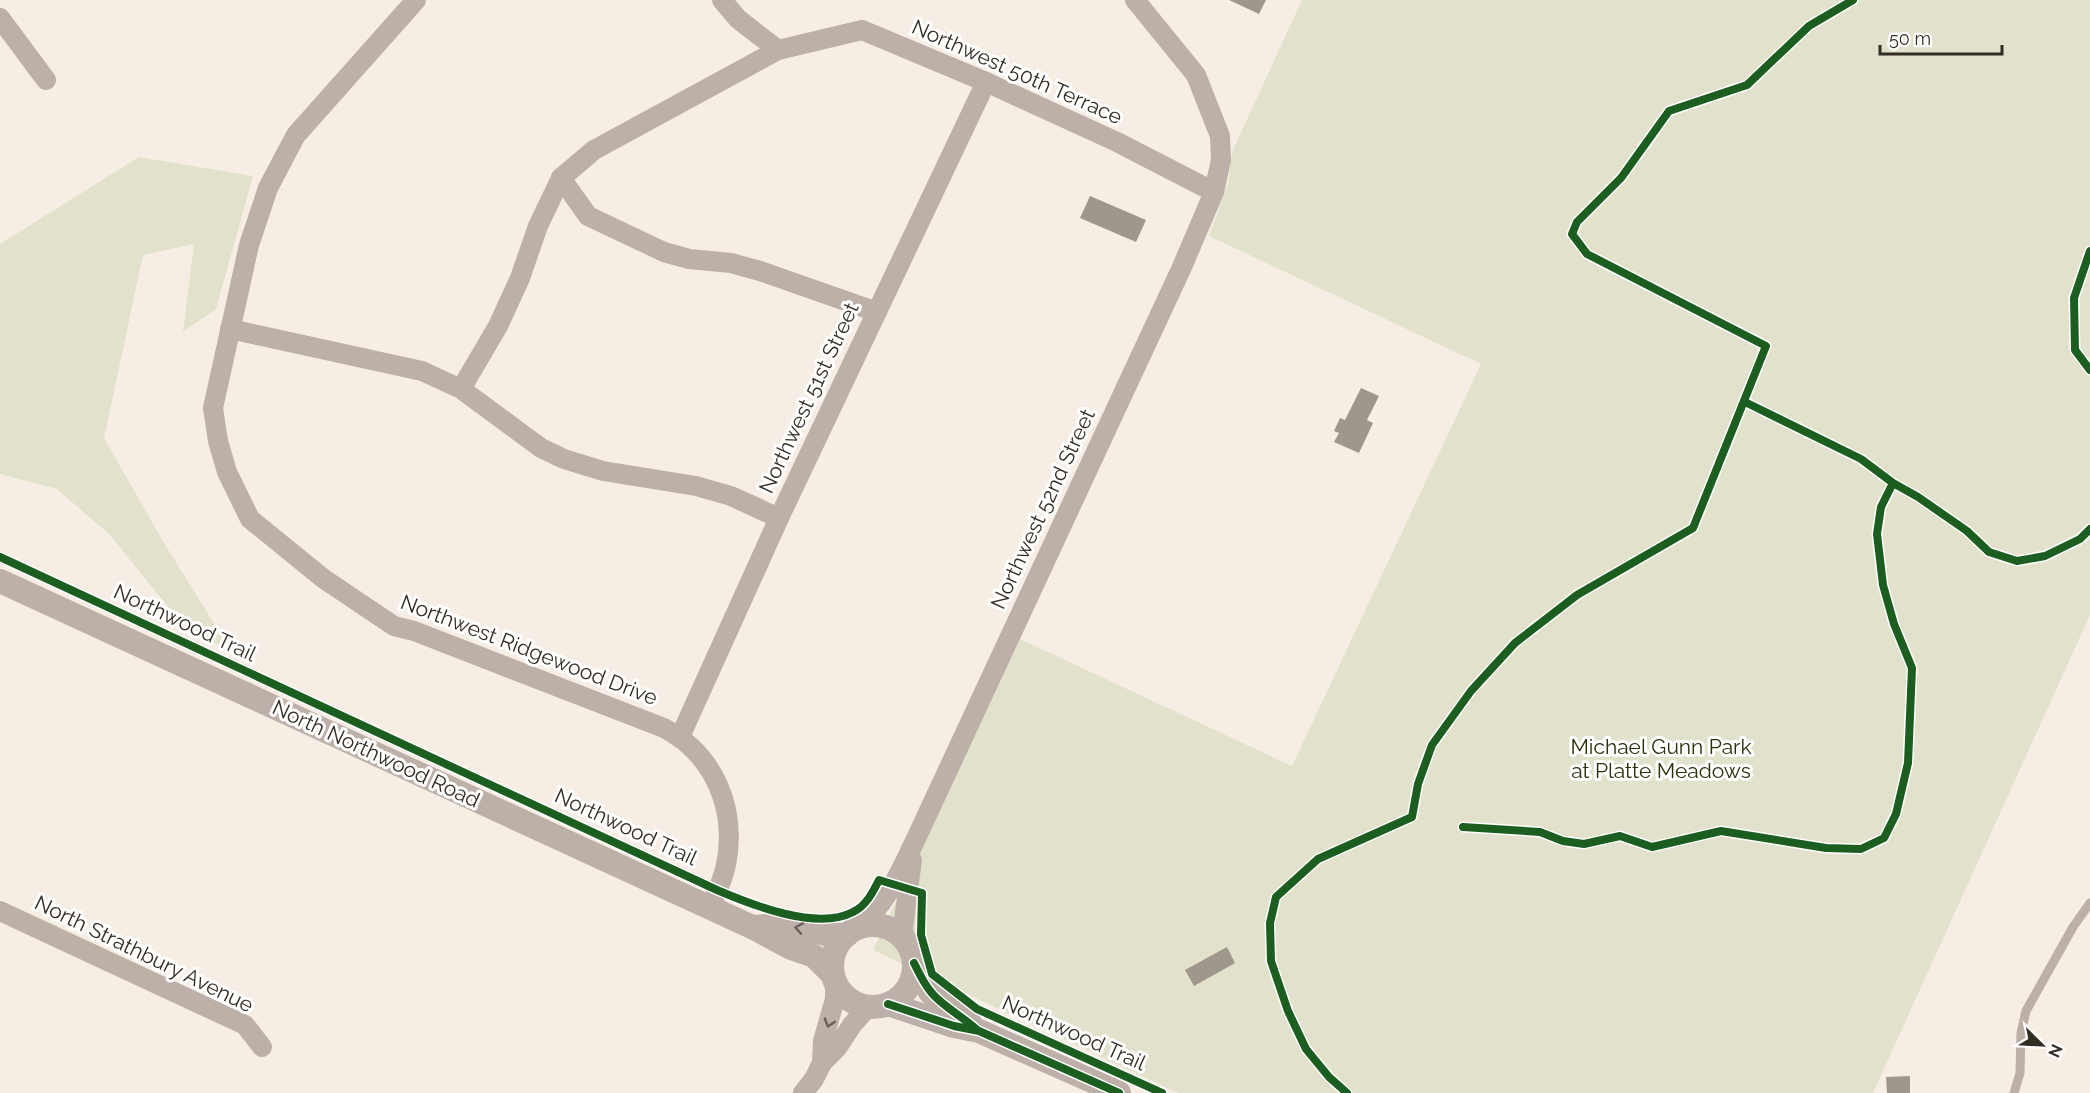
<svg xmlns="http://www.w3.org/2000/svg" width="2090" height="1093" font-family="Raleway,sans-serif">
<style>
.green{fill:#e2e1cb}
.building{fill:#9f978b}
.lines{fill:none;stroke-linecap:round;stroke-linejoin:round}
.service{stroke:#bcb0a9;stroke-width:9}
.minor{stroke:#bcb0a9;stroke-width:20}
.tertiary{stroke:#bcb0a9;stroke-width:24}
.cycleway-casing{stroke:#fff;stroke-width:11}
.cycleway{stroke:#1b5e20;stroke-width:8}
.oneway{stroke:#6a6159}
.labels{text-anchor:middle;stroke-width:6;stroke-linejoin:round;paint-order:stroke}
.street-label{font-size:21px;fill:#332d24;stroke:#fff}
.park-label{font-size:21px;fill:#2b300c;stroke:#fff}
</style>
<rect width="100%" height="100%" fill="#f6eee4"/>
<g class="green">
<polygon points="1302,0 2090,0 2090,615 1873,1093 1178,1093 873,950 1020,639 1292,766 1481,364 1209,236 1228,184 1232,152"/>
<polygon points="139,157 253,176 216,309 183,332 194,244 143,255 104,438 164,543 233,654 178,619 109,534 57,489 0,474 0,244"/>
</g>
<g class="building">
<polygon points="1229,0 1266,0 1259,14"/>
<polygon points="1090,196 1146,220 1136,242 1080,218"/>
<polygon points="1361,388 1379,396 1367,420 1373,423 1359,453 1334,442 1339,433 1334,431 1340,418 1345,420"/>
<polygon points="1227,947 1235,963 1194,986 1185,970"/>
<polygon points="1910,1076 1910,1093 1887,1093 1886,1077"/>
</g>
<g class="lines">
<polyline class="service" points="2014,1093 2020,1073 2021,1033 2026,1011 2073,927 2090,903"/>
<g class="minor">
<path d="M416,0L296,135L289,148L268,188L249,245L213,408L218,441L227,472L250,519L324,579L394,626L414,631L664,728C715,755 737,809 726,865C723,880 716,894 710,908"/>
<polyline points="722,0 738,19 778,50"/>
<polyline points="0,18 46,80"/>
<polyline points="561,178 588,216 664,252 689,259 731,263 760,271 877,312"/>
<polyline points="230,329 422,371 461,389 541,448 564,459 603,471 696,486 731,496 779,518"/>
<polyline points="461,389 498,326 520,278 538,226 561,178 594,150 778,50 862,30 986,82 1117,142 1214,192"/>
<polyline points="680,737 779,518 986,82"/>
<polyline points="0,911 245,1025 262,1047"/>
<path d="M856,929C884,907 898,877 913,845L1182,267L1214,192L1221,160L1220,136L1196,75L1135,0"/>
<polyline points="905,941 903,927 912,860"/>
<polyline points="822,1063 823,1041 835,999 835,983"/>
<polyline points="803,1093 814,1079 822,1063 837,1048 852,1025 868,1007"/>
</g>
<g class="tertiary">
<polyline points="0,581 752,927 791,948 814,956 833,975"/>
<circle cx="873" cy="966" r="41"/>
<polyline points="752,927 784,925 826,934 847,935"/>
<polyline points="914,963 930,992 940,1002 970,1023"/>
<polyline points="888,1004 954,1026 979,1031 1119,1093"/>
</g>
<g class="cycleway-casing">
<g id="cycleway">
<polyline points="2090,251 2074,298 2075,350 2090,370"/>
<polyline points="1745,402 1861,459 1893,483 1918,497 1967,531 1989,552 2017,561 2045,556 2080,539 2090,529"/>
<path d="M0,557L717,890C752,905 817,931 853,912C866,906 873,892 879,880L922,893L921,935L932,974L977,1009L1162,1093"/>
<polyline points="1463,827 1540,832 1563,841 1584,844 1620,836 1652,847 1721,831 1826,848 1861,849 1884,838 1896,814 1908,763 1912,668 1894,624 1883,585 1877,534 1881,507 1893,483"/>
<path d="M914,963C919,973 924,984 931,992C941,1005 963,1017 976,1029"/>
<polyline points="888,1004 954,1026 979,1031 1119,1093"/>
<polyline points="1347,1093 1329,1077 1306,1049 1288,1011 1271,961 1270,923 1276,897 1318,859 1412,817 1418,784 1432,745 1471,691 1515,643 1577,595 1693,528 1766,346 1587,254 1572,234 1577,222 1621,178 1669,111 1747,85 1809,26 1853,0"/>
</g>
</g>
<use href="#cycleway" class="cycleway"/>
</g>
<defs><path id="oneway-chevron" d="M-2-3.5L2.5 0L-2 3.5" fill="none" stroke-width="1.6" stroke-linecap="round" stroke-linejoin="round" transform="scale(1.5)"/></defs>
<g class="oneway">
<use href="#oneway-chevron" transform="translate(799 928) rotate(-169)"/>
<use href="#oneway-chevron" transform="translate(829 1023) rotate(107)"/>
</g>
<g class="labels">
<g class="street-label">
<text transform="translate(1017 72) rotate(24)" y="7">Northwest 50th Terrace</text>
<text transform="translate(809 398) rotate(-65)" y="7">Northwest 51st Street</text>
<text transform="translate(1043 509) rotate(-65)" y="7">Northwest 52nd Street</text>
<text transform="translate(185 623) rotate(25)" y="7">Northwood Trail</text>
<text transform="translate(529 650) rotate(21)" y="7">Northwest Ridgewood Drive</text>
<text transform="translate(376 754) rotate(25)" y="7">North Northwood Road</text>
<text transform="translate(626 827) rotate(25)" y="7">Northwood Trail</text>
<text transform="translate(144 954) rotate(26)" y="7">North Strathbury Avenue</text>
<text transform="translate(1074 1033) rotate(24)" y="7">Northwood Trail</text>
</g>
<g class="park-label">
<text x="1661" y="754">Michael Gunn Park<tspan x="1661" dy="24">at Platte Meadows</tspan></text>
</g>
</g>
<g transform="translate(2042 1045) rotate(114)" stroke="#ffffff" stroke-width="4.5" paint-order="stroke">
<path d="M0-4.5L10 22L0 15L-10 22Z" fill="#332d24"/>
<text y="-9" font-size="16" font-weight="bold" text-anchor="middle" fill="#332d24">N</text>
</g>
<path d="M1880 45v9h122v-9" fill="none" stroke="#332d24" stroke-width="3"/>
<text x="1889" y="45" font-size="18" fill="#332d24" stroke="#ffffff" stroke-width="4.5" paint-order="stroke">50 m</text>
</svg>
